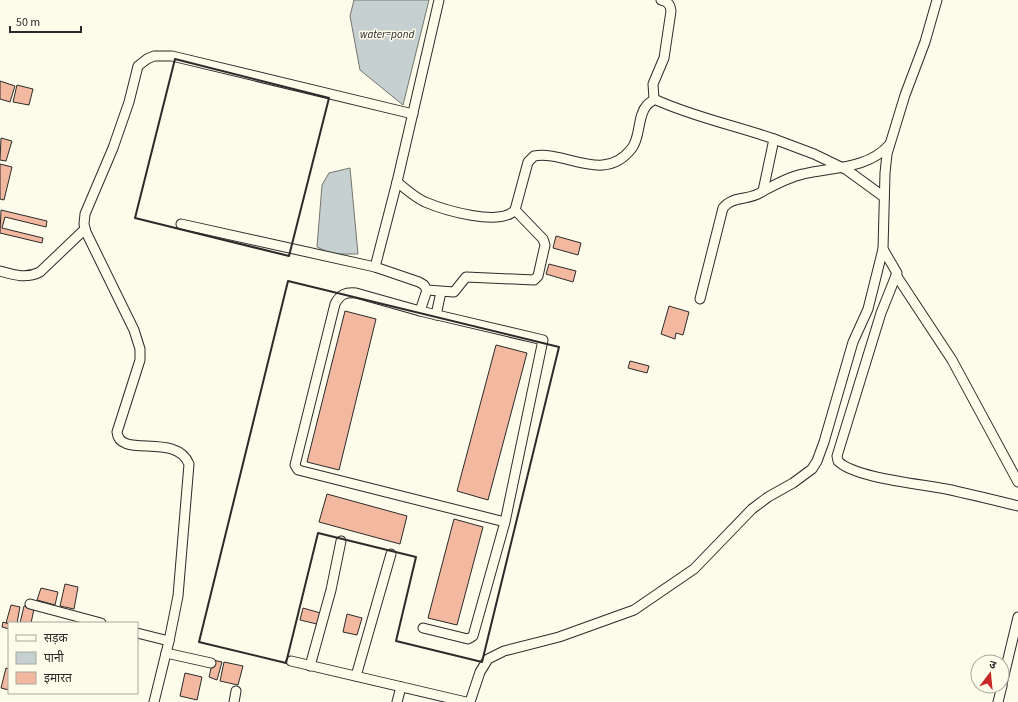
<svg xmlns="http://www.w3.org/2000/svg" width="1018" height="702" font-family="'Source Sans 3','Noto Sans Devanagari',sans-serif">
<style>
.water{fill:#c7d0d0;stroke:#74746e}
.building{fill:#f2b8a0;stroke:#2b2b2b}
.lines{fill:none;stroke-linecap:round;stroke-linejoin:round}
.street-casing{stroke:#2b2b2b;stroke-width:11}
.street{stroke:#fdfbea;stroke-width:9}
.wall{stroke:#2b2b2b;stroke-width:2}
.labels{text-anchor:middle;stroke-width:3;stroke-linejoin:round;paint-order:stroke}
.water-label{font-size:11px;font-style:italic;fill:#2b2b2b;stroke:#fdfbea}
</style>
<rect width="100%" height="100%" fill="#fdfbea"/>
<g class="water">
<polygon points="354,0 429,0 403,105 360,70 350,16"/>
<polygon points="350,168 358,254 332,254 317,247 322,185 329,173"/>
</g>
<g class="building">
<polygon points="0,81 15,86 10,102 0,99"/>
<polygon points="17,85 33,89 29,105 13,102"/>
<polygon points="1,138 12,141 6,161 0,160"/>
<polygon points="0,164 12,167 4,200 0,199"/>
<polygon points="1,210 47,221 46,227 5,217 2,228 43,238 42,243 0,233"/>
<polygon points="556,236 581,243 578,255 553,248"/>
<polygon points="549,264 576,271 573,282 546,274"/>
<polygon points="669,306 689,312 683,335 676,333 675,339 661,334"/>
<polygon points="345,311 376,319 339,470 307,462"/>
<polygon points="496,345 527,353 488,500 457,491"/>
<polygon points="630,361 649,366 647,373 628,368"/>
<polygon points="327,494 407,516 400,544 319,522"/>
<polygon points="454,519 483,527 457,625 428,618"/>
<polygon points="65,584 78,587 74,609 60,606"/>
<polygon points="41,588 58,592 55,605 37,600"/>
<polygon points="11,605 20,607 17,623 6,623"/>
<polygon points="24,606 34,609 31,623 20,623"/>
<polygon points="303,608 324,614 321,625 300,620"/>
<polygon points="347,614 362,618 357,635 343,632"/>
<polygon points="3,622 9,624 9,629 2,627"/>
<polygon points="213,660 222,662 217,680 209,677"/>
<polygon points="224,662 243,666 238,685 220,681"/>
<polygon points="6,668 9,669 9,690 1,688"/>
<polygon points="185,673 202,677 197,700 180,696"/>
</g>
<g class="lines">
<g class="street-casing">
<g id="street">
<polyline points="439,0 397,182 375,267 419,282 424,285 427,290 454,292 466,277 534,280 538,276 545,245 543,239 515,210"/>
<path d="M937,0L925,42L905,95L887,154L885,173L883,249L897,273L881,313L837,456L838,461C854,478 922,484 946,489C970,494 994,500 1018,506"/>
<path d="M654,99C693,117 734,125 774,139L763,191C751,201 733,195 723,208L700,299"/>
<polyline points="774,139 814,154 847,170 884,197"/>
<path d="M397,182C406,189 414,197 425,202C444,210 500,227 515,210L528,162L534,156C566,150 604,185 632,148C641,136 637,116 647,105C648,103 652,102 654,99L653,84L664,58L671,11C670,4 668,2 661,0"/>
<path d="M763,191C776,184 789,177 803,174C832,167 868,169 889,145"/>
<polyline points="181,224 375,267"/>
<path d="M0,271C14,275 26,279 40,272L85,229"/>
<polyline points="896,275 952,360 1018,482"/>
<polyline points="420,311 427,290"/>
<polyline points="436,315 441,292"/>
<polyline points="30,604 101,623"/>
<path d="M423,628L468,639L473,636L505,522L543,340L420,311L356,293C346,292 340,294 335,304L295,465L298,470L306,472L505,522"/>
<polyline points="137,633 169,641 154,702"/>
<path d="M169,641L178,596L189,464C176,432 119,459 117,432L140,360V349L134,330L86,232L84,224L85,214L113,148L129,102L138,66L147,59L154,56H172L413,114"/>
<polyline points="166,653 211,663"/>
<polyline points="291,661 466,702"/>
<polyline points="310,666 331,590 341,541"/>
<polyline points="356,676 391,554"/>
<polyline points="1002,684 1018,617"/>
<polyline points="234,702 236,691"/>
<polyline points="397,702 401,687"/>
<polyline points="470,702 480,672 488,659 504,651 559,637 634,610 694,569 752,509 768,497 793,483 812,469 817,461 824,442 853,342 868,309 883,249"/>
<polyline points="998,702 1002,686"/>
</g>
</g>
<use href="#street" class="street"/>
<g class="wall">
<polygon points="175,59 329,98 289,256 135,218"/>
<polygon points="288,281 559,347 482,662 396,641 416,557 318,533 286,663 199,642"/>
</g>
</g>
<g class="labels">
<g class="water-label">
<text x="387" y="38">water=pond</text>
</g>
</g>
<rect x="8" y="622" width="130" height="72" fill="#fdfbea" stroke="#a9a89e"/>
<rect x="16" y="635" width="20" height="6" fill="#fdfbea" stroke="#a9a89e"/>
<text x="44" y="642" font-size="12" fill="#2b2b2b">सड़क</text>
<rect x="16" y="652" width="20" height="12" fill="#c7d0d0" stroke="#a9a89e"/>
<text x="44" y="662" font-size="12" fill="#2b2b2b">पानी</text>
<rect x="16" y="672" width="20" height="12" fill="#f2b8a0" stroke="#a9a89e"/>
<text x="44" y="682" font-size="12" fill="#2b2b2b">इमारत</text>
<g transform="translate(990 674) rotate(16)"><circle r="19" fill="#fdfbea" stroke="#a9a89e"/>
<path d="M0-3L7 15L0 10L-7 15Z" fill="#c62828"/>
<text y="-6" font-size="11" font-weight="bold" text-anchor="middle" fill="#2b2b2b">उ</text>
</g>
<path d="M10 26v6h71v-6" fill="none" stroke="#2b2b2b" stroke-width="2"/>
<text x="16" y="26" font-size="12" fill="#2b2b2b" stroke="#fdfbea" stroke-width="3" paint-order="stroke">50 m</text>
</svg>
